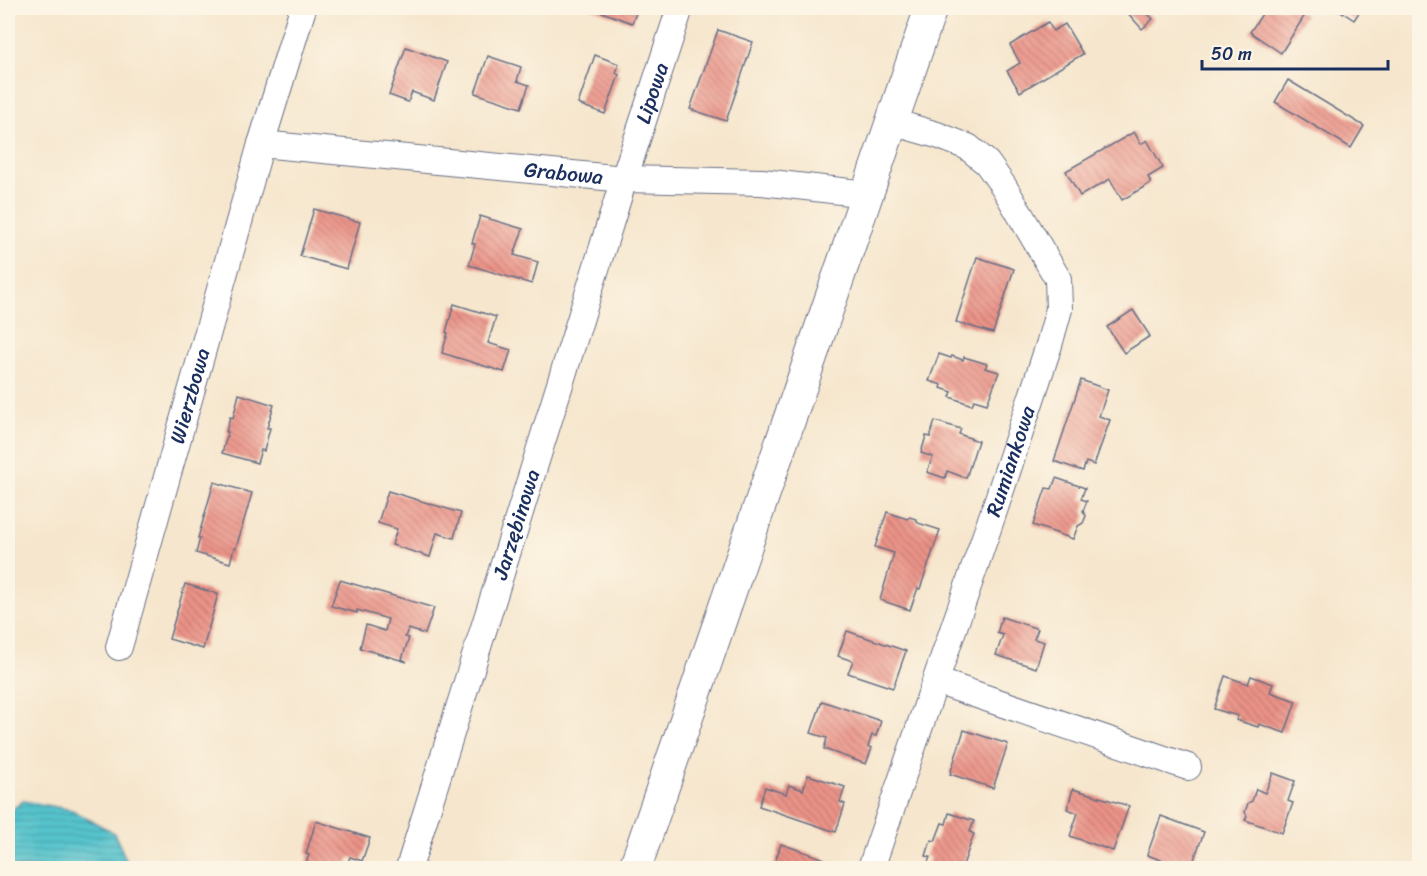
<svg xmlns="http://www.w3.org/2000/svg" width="1427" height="876" font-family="Sriracha,sans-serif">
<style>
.water{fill:url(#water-rules);stroke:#397a96;stroke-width:1.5}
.building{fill:url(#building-back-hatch)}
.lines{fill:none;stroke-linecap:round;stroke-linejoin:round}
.minor-casing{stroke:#686f85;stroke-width:28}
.major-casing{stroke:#686f85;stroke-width:34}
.minor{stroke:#fff;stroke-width:26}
.major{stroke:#fff;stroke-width:32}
.labels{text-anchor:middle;stroke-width:5;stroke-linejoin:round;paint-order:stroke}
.street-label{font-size:21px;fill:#1b2f5e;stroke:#fcf5e5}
</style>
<defs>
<pattern id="water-rules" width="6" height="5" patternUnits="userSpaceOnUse" patternTransform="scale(1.5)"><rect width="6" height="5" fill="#57c4cd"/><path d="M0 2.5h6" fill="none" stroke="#47a0aa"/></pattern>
<pattern id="building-back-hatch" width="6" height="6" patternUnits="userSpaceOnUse" patternTransform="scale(1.5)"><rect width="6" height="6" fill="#ec9387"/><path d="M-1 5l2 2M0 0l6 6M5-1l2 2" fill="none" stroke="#be7872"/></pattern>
</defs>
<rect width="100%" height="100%" fill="#fcf5e5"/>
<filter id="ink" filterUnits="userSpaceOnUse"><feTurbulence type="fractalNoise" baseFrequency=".0167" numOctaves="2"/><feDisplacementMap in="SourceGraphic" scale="12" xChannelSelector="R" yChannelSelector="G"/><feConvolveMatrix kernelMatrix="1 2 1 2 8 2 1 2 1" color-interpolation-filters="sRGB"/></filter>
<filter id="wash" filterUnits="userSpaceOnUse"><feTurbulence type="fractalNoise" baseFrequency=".008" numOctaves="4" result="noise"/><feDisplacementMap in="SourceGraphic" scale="24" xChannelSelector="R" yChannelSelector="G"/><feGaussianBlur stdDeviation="1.35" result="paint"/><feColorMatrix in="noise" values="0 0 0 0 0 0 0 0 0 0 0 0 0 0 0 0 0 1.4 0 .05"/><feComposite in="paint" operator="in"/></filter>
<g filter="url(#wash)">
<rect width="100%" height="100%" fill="#f6e6cd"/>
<polygon class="water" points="23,801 72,810 114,833 130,868 8,868 8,813"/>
<g id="blocks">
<g class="building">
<polygon points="591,8 638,8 632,23"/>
<polygon points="1130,8 1142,8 1153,19 1142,29 1126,11"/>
<polygon points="1266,8 1293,8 1305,15 1281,53 1250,32"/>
<polygon points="1336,8 1362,8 1354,20"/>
<polygon points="1048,22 1053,31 1065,24 1083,54 1020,92 1007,71 1020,63 1010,45"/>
<polygon points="718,30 753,42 726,121 690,109"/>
<polygon points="406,47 447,62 434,100 412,92 408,102 389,95"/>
<polygon points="595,55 619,64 616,73 619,75 605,114 578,104"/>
<polygon points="488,56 521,67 517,81 529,85 521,108 475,93"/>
<polygon points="1288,80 1364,126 1351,148 1275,102"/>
<polygon points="1134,132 1141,144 1147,140 1163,168 1148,177 1151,183 1122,200 1110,179 1080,196 1066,171"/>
<polygon points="314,209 360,222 347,269 300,256"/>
<polygon points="480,216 523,229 514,255 538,262 532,284 469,265 475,244 472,243"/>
<polygon points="977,257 1014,269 993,333 956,322"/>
<polygon points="454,304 496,317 488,343 511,350 504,372 442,353 448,333 446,332"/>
<polygon points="1133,310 1150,336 1124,353 1107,327"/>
<polygon points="939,354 951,358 952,356 963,360 964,357 987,364 985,368 999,372 987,404 974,400 972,405 950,397 952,392 941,388 942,385 929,381"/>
<polygon points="1081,380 1108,390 1099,416 1110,420 1094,465 1086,462 1083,471 1054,461"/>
<polygon points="239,394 274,405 267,428 270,428 264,451 261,450 257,463 222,453 228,432 226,432 230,417 233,418"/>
<polygon points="935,421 961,429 959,434 978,441 966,478 947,471 945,478 927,472 933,457 921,453 926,436 930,437"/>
<polygon points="1056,478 1085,488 1081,499 1087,501 1083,511 1086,516 1083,523 1078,526 1073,539 1033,525 1046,488 1052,489"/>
<polygon points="214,482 252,493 236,548 234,548 230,563 196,553 200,538 198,538"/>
<polygon points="388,491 461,513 454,538 437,533 430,557 392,545 397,529 378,523"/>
<polygon points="887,512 907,519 910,517 916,519 918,523 940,530 920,589 918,588 910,610 880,600 894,553 875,547"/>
<polygon points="340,580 434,608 425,634 408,629 405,637 409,638 402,659 407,662 360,648 366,625 385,631 388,619 357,610 357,613 331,606"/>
<polygon points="185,584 218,594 203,649 169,639"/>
<polygon points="1002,617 1038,629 1034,639 1044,642 1036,668 996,655 1003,635 997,633"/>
<polygon points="847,631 906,651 893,688 848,673 853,661 838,656"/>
<polygon points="1225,676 1248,684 1251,676 1273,684 1270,692 1296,701 1285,733 1259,724 1258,727 1236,720 1238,716 1214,709"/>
<polygon points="822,701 881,721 876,736 872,735 868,747 872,748 866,764 824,749 827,738 811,733"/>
<polygon points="964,730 1008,744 993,788 950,774"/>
<polygon points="1273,773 1295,781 1288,801 1293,803 1282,833 1245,820 1247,816 1245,812 1248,803 1252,801 1256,789 1265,793"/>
<polygon points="808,775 845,787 840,802 845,804 836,832 759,806 765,787 786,794 789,785 803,790"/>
<polygon points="1073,789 1129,806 1113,851 1070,836 1078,813 1067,809"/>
<polygon points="949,813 974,821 970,832 974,834 962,868 926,868 930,857 926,856 931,840 935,841 942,823 946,824"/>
<polygon points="1161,816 1204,832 1191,868 1184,868 1147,855"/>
<polygon points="316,821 370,838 362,861 350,857 346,868 304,868 309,855 306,854"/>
<polygon points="781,844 825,859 822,868 773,868"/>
</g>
</g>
</g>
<g filter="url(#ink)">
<use href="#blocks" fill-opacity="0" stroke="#686f85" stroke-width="1.5"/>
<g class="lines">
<g class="minor-casing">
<g id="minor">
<path id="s1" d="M261,144L624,179L762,182L867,194"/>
<path id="s2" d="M119,647L261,144L303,8"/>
<polyline points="936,681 1188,767"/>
<path id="s3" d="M409,868L624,179L680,8"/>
<path id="s4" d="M871,868L995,508L1049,345L1059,309L1058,279L1004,187L987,163L968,147L937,135L892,122"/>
</g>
</g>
<g class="major-casing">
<polyline id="major" points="635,868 931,8"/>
</g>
<use href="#minor" class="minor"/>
<use href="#major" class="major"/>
</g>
</g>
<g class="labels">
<g class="street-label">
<text dy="7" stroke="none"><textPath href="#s3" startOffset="812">Lipowa</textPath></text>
<text dy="7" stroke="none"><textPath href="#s1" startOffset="304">Grabowa</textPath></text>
<text dy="7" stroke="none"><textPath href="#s2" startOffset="261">Wierzbowa</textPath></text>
<text dy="7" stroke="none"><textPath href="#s4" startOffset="430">Rumiankowa</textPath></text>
<text dy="7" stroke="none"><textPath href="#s3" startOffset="360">Jarzębinowa</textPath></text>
</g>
</g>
<rect width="1427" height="876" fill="none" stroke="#fcf5e5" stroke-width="30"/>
<path d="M1202 60v9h186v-9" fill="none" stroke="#1b2f5e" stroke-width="3"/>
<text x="1211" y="60" font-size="18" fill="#1b2f5e" stroke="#fcf5e5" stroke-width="4.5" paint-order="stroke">50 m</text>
</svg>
